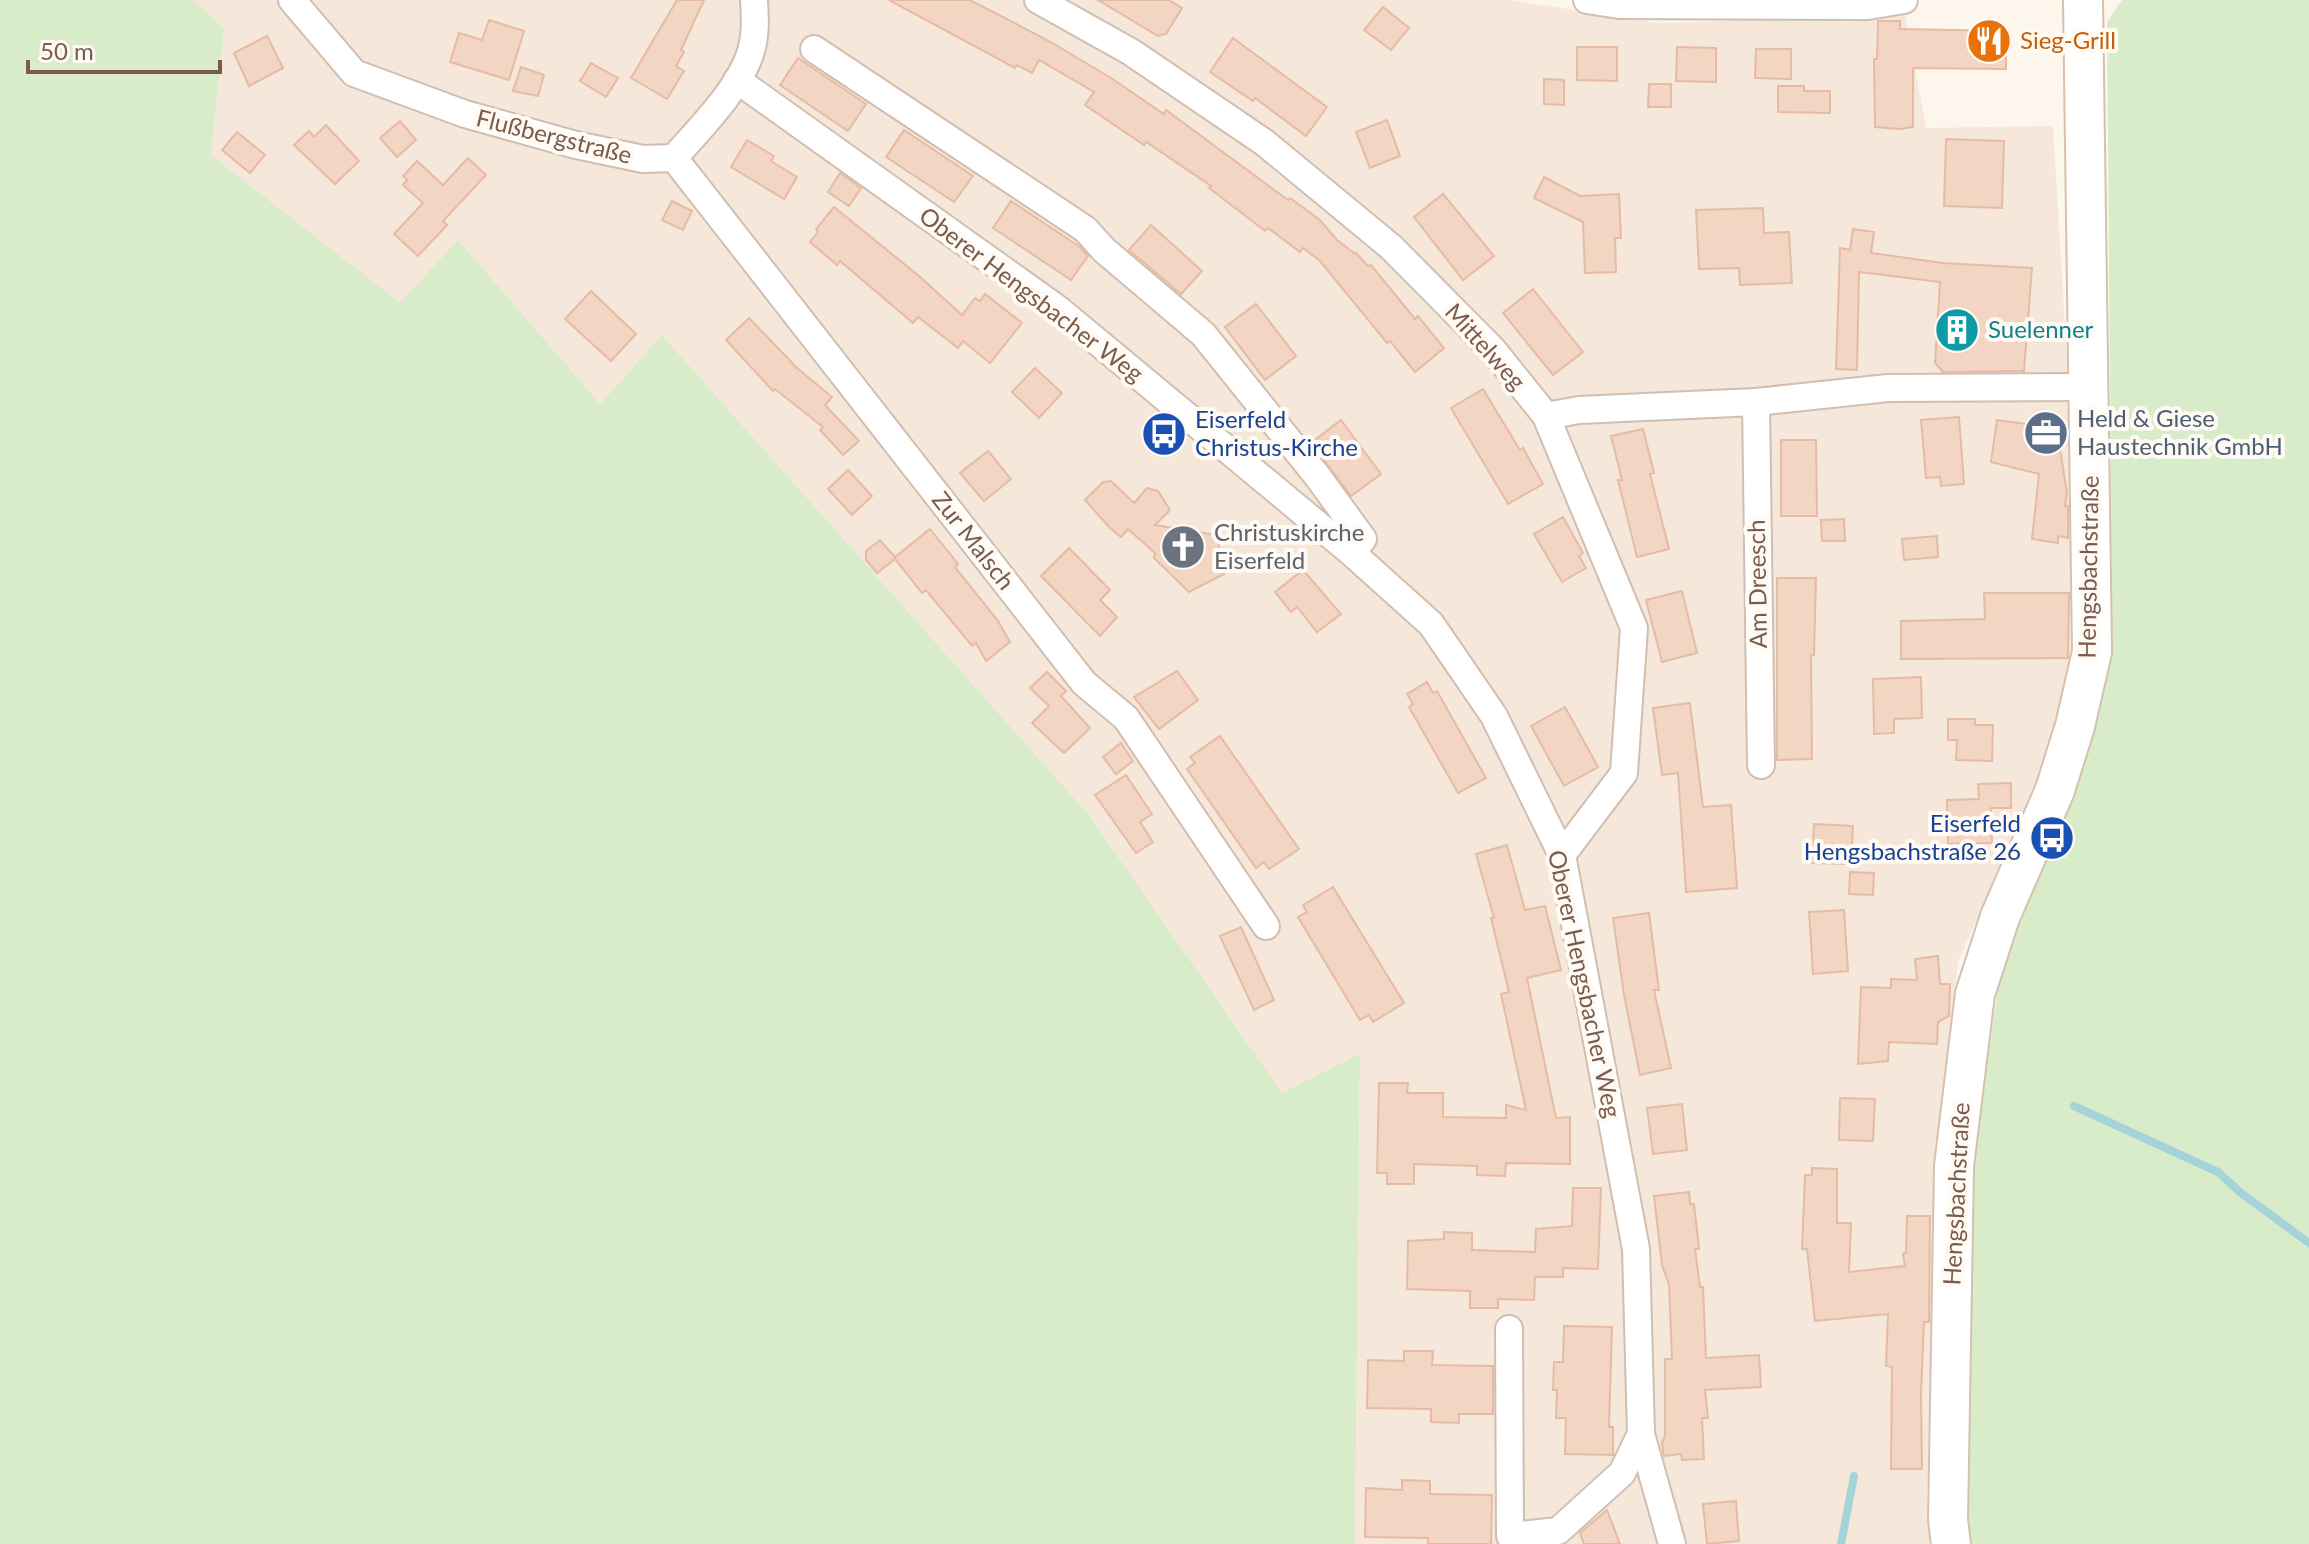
<svg xmlns="http://www.w3.org/2000/svg" width="2309" height="1544" font-family="Lato,sans-serif">
<style>
.residential{fill:#f5e8da}
.green{fill:#d8ecc9}
.lines{fill:none;stroke-linecap:round;stroke-linejoin:round}
.stream{stroke:#a5d3da;stroke-width:8}
.building{fill:#f3d5c3;stroke:#e6bba3;stroke-width:2}
.street-casing{stroke:#d1beb0;stroke-width:30}
.secondary-casing{stroke:#d6c0b0;stroke-width:42}
.street{stroke:#fff;stroke-width:26}
.secondary{stroke:#fff;stroke-width:38}
.labels{text-anchor:middle;stroke-width:8;stroke-linejoin:round;paint-order:stroke}
.food-label{font-size:24px;fill:#c56008;stroke:#fffaf3;text-anchor:start}
.street-label{font-size:24px;fill:#7a5c4d;stroke:#fffaf3}
.culture-label{font-size:24px;fill:#0d838f;stroke:#fffaf3;text-anchor:start}
.service-label{font-size:24px;fill:#4e5e75;stroke:#fffaf3;text-anchor:start}
.transit-label{font-size:24px;fill:#164399;stroke:#fffaf3;text-anchor:start}
.worship-label{font-size:24px;fill:#5b616d;stroke:#fffaf3;text-anchor:start}
</style>
<rect width="100%" height="100%" fill="#fdf6ec"/>
<polygon class="residential" points="193,0 1510,0 1659,23 1905,15 1926,128 2053,126 2073,459 2070,675 2045,766 1958,962 1935,1166 1927,1497 1932,1544 1355,1544 1360,1055 1282,1093 1089,815 662,335 600,404 458,241 400,304 211,155 224,30"/>
<g class="green">
<polygon points="0,0 193,0 224,29 211,155 400,303 458,240 600,404 662,335 1089,815 1282,1093 1360,1054 1355,1544 0,1544"/>
<polygon points="2122,0 2309,0 2309,1544 1965,1544 1963,1534 1974,1154 2000,975 2086,754 2112,622 2107,22"/>
</g>
<g class="lines">
<g class="stream">
<polyline points="2074,1106 2218,1172 2241,1193 2309,1243"/>
<polyline points="1841,1544 1854,1476"/>
</g>
</g>
<g class="building">
<polygon points="677,0 704,0 681,50 684,52 676,66 684,71 667,99 631,78"/>
<polygon points="889,0 970,0 1049,41 1111,78 1164,114 1166,110 1288,200 1290,198 1320,220 1337,240 1355,254 1356,253 1368,266 1371,265 1415,319 1418,316 1444,348 1415,372 1390,341 1387,343 1320,261 1303,248 1300,252 1268,228 1265,231 1209,188 1211,186 1146,142 1144,145 1085,105 1094,92 1039,60 1032,73 1017,65 1015,68"/>
<polygon points="1098,0 1169,0 1182,8 1166,34 1158,36"/>
<polygon points="1383,7 1409,28 1391,50 1364,30"/>
<polygon points="489,20 524,31 509,80 450,62 459,33 482,40"/>
<polygon points="1878,21 1900,21 1900,29 2006,31 2006,69 1913,68 1913,127 1900,129 1875,127 1874,59 1877,59"/>
<polygon points="267,36 283,68 249,86 234,53"/>
<polygon points="1233,38 1327,107 1306,136 1255,98 1253,101 1210,72"/>
<polygon points="1577,47 1617,47 1617,81 1577,80"/>
<polygon points="1677,47 1716,48 1716,82 1676,81"/>
<polygon points="1756,49 1791,49 1791,79 1755,78"/>
<polygon points="798,58 866,104 848,131 780,85"/>
<polygon points="591,63 618,78 606,97 580,81"/>
<polygon points="521,67 544,75 538,96 513,91"/>
<polygon points="1544,79 1564,80 1564,105 1544,104"/>
<polygon points="1649,84 1671,84 1671,107 1648,107"/>
<polygon points="1778,86 1804,86 1804,91 1830,91 1830,113 1778,112"/>
<polygon points="1387,120 1400,156 1370,168 1356,132"/>
<polygon points="400,121 416,140 397,157 380,138"/>
<polygon points="326,125 359,161 335,184 294,145 309,131 314,137"/>
<polygon points="904,130 973,176 954,202 886,157"/>
<polygon points="237,132 265,155 250,173 222,150"/>
<polygon points="1946,139 2004,141 2002,208 1944,206"/>
<polygon points="747,140 774,156 771,161 797,177 784,199 731,167"/>
<polygon points="468,158 486,175 443,221 447,225 418,256 394,234 423,203 403,185 407,180 403,176 417,161 443,185"/>
<polygon points="840,173 861,188 849,206 828,192"/>
<polygon points="1544,177 1580,196 1619,194 1621,238 1615,238 1616,272 1585,273 1583,222 1534,198"/>
<polygon points="1443,194 1494,256 1463,280 1414,217"/>
<polygon points="672,201 692,211 683,230 662,220"/>
<polygon points="1011,201 1080,247 1088,256 1071,280 993,228"/>
<polygon points="834,207 919,276 962,315 975,298 980,301 985,294 1022,323 990,363 963,341 958,348 918,317 913,323 840,261 837,265 810,242 818,232 816,229"/>
<polygon points="1763,208 1764,233 1789,232 1792,283 1740,285 1739,268 1699,269 1696,210"/>
<polygon points="1151,225 1202,271 1181,294 1129,250"/>
<polygon points="1853,229 1874,232 1871,253 1943,263 2032,268 2024,371 1943,372 1935,363 1940,282 1859,272 1857,370 1836,369 1840,248 1850,250"/>
<polygon points="1533,289 1583,352 1553,375 1503,313"/>
<polygon points="591,291 636,334 611,361 565,319"/>
<polygon points="1256,304 1296,356 1265,380 1225,327"/>
<polygon points="749,318 797,368 832,397 825,405 859,441 843,455 820,430 823,427 775,389 773,391 726,340"/>
<polygon points="1035,368 1062,393 1039,418 1012,392"/>
<polygon points="1483,389 1520,450 1523,448 1543,484 1508,504 1451,408"/>
<polygon points="1959,417 1964,484 1941,486 1940,477 1926,478 1921,420"/>
<polygon points="1341,420 1381,474 1351,496 1311,443"/>
<polygon points="1997,420 2063,429 2060,449 2067,493 2065,506 2068,506 2068,538 2058,536 2058,543 2032,539 2039,474 1991,462"/>
<polygon points="1643,429 1654,473 1650,474 1669,549 1637,557 1618,480 1622,480 1611,436"/>
<polygon points="1781,440 1816,440 1817,516 1781,516"/>
<polygon points="988,451 1011,479 984,501 960,473"/>
<polygon points="848,470 872,496 852,515 828,489"/>
<polygon points="1111,481 1134,503 1147,488 1158,491 1170,510 1155,525 1217,535 1224,574 1189,592 1154,558 1155,553 1128,529 1121,537 1110,528 1085,500 1103,482"/>
<polygon points="1563,517 1583,553 1579,556 1586,568 1562,582 1534,534"/>
<polygon points="1844,519 1845,541 1822,541 1821,520"/>
<polygon points="930,529 958,564 955,567 998,621 1010,642 986,661 976,643 972,646 926,590 922,593 895,559 877,573 866,560 866,551 880,540 895,557"/>
<polygon points="1937,536 1938,557 1904,560 1902,539"/>
<polygon points="1069,548 1110,590 1100,600 1117,617 1100,636 1041,576"/>
<polygon points="1303,570 1341,614 1317,632 1297,607 1291,612 1275,592"/>
<polygon points="1777,578 1816,578 1814,655 1811,655 1812,759 1777,760"/>
<polygon points="1682,591 1697,653 1662,662 1646,600"/>
<polygon points="1984,593 2069,593 2068,658 1901,659 1901,621 1985,619"/>
<polygon points="1177,671 1198,700 1159,729 1134,697"/>
<polygon points="1047,672 1066,691 1061,696 1090,728 1064,753 1032,723 1049,706 1030,688"/>
<polygon points="1921,677 1922,718 1894,719 1894,733 1874,734 1873,679"/>
<polygon points="1427,682 1433,693 1437,691 1486,778 1458,793 1409,707 1413,704 1407,694"/>
<polygon points="1690,703 1703,807 1731,805 1737,888 1686,892 1678,773 1662,775 1653,708"/>
<polygon points="1565,707 1598,767 1564,786 1531,726"/>
<polygon points="1948,719 1975,719 1975,725 1993,725 1992,761 1956,760 1957,740 1948,740"/>
<polygon points="1220,736 1299,849 1269,869 1264,862 1256,868 1187,769 1195,763 1190,757"/>
<polygon points="1121,743 1133,761 1116,774 1103,757"/>
<polygon points="1126,775 1152,814 1140,822 1153,842 1136,853 1095,795"/>
<polygon points="2011,783 2011,808 1991,808 1992,843 1948,844 1947,800 1979,799 1978,784"/>
<polygon points="1814,824 1853,826 1851,864 1812,863"/>
<polygon points="1507,845 1525,910 1545,906 1561,970 1527,978 1556,1118 1570,1117 1570,1164 1506,1163 1505,1176 1477,1175 1477,1166 1414,1164 1414,1184 1387,1184 1387,1173 1377,1173 1379,1083 1408,1083 1407,1093 1443,1093 1443,1117 1506,1118 1506,1105 1526,1110 1501,994 1509,992 1491,918 1494,918 1476,854"/>
<polygon points="1850,872 1874,873 1873,895 1849,894"/>
<polygon points="1333,887 1404,1003 1373,1022 1369,1015 1360,1020 1298,917 1307,912 1303,905"/>
<polygon points="1844,910 1848,971 1813,974 1809,912"/>
<polygon points="1649,913 1659,990 1654,990 1671,1068 1640,1075 1624,995 1613,918"/>
<polygon points="1241,927 1274,1000 1254,1010 1220,936"/>
<polygon points="1938,956 1940,984 1950,984 1949,1016 1938,1022 1937,1044 1889,1042 1888,1061 1858,1064 1861,987 1891,988 1891,979 1917,980 1915,959"/>
<polygon points="1840,1098 1875,1099 1873,1141 1839,1140"/>
<polygon points="1682,1104 1687,1150 1653,1154 1647,1108"/>
<polygon points="1812,1168 1837,1169 1837,1223 1851,1223 1849,1272 1905,1266 1903,1254 1906,1253 1907,1216 1930,1216 1929,1322 1924,1322 1921,1394 1922,1469 1891,1469 1892,1367 1886,1366 1888,1314 1815,1321 1807,1249 1802,1249 1805,1175 1812,1175"/>
<polygon points="1573,1188 1601,1188 1598,1269 1563,1268 1563,1277 1535,1277 1534,1300 1498,1299 1498,1308 1470,1308 1470,1291 1407,1289 1408,1241 1444,1239 1444,1232 1472,1233 1472,1250 1535,1252 1536,1229 1572,1226"/>
<polygon points="1689,1192 1690,1204 1694,1204 1699,1249 1695,1249 1700,1287 1703,1287 1706,1358 1759,1355 1761,1387 1705,1390 1708,1418 1702,1418 1704,1459 1682,1460 1681,1454 1664,1456 1663,1451 1662,1443 1665,1436 1665,1359 1672,1359 1669,1285 1662,1265 1654,1196"/>
<polygon points="1564,1326 1612,1327 1609,1427 1613,1427 1613,1455 1565,1454 1566,1418 1556,1418 1557,1390 1553,1390 1554,1362 1563,1362"/>
<polygon points="1404,1351 1433,1351 1432,1365 1493,1366 1493,1414 1459,1414 1459,1423 1431,1422 1431,1409 1367,1408 1368,1360 1404,1361"/>
<polygon points="1402,1480 1430,1481 1430,1494 1492,1495 1491,1544 1428,1544 1428,1538 1365,1537 1366,1488 1402,1490"/>
<polygon points="1736,1501 1739,1541 1707,1544 1703,1504"/>
<polygon points="1607,1510 1620,1544 1584,1544 1580,1533"/>
</g>
<g class="lines">
<g class="street-casing">
<g id="street">
<path d="M292,0L354,73L465,114L576,145L643,159L674,158C699,129 740,89 751,51C756,34 755,17 754,0"/>
<polyline points="1038,0 1131,52 1265,143 1391,247 1493,350 1546,416 1634,628 1624,773 1562,855"/>
<polyline points="1587,0 1619,5 1868,6 1904,0"/>
<polyline points="814,49 1085,229 1104,250 1203,334 1318,477 1363,539 1352,553"/>
<polyline points="737,80 1058,309 1352,553 1431,624 1494,716 1562,855 1636,1249 1641,1434 1672,1544"/>
<polyline points="674,158 1084,683 1126,718 1266,926"/>
<polyline points="1756,402 1761,765"/>
<polyline points="1546,416 1579,410 1756,402 1888,388 2089,387"/>
<polyline points="1509,1329 1510,1536 1558,1531 1622,1473 1641,1434"/>
</g>
</g>
<g class="secondary-casing">
<polyline id="secondary" points="1951,1544 1948,1520 1954,1166 1975,994 2000,917 2055,790 2075,726 2092,652 2083,0"/>
</g>
<use href="#street" class="street"/>
<use href="#secondary" class="secondary"/>
</g>
<defs>
<g id="restaurant-disc" transform="scale(2.3)"><circle r="9.5" fill="#e8710a" stroke="#fffaf3"/><path d="M-5-6h1v4h1v-4h1v4h1v-4h1v5L-1.5 .5V6h-2V.5L-5-1ZM5-6V6H3V1.5H1.5Q1.5-4 5-6Z" fill="#fff"/></g>
<g id="building-disc" transform="scale(2.3)"><circle r="9.5" fill="#0f9aa8" stroke="#fffaf3"/><path d="M-4-6H4V6H1V3H-1V6H-4ZM-2.5-4.3h1.7v1.8h-1.7ZM.8-4.3h1.7v1.8H.8ZM-2.5-1h1.7V.8h-1.7ZM.8-1h1.7V.8H.8Z" fill="#fff"/></g>
<g id="office-disc" transform="scale(2.3)"><circle r="9.5" fill="#5c6f8a" stroke="#fffaf3"/><path d="M-6-3h4V-5.5h4V-3h4V5H-6ZM-1-4.5V-3h2v-1.5ZM-6 0V1H6V0Z" fill="#fff"/></g>
<g id="bus-disc" transform="scale(2.3)"><circle r="9.5" fill="#1a4fb4" stroke="#fffaf3"/><path d="M-5-6H5V4H4V6H2V4H-2V6H-4V4H-5ZM-3.5-4V0h7V-4ZM-3.5 1.2v1.5H-2V1.2ZM2 1.2v1.5H3.5V1.2Z" fill="#fff"/></g>
<g id="church-disc" transform="scale(2.3)"><circle r="9.5" fill="#6b7280" stroke="#fffaf3"/><path d="M-1.2-6h2.4v3.5h3.3v2.4h-3.3V6h-2.4V-.1h-3.3v-2.4h3.3Z" fill="#fff"/></g>
</defs>
<g fill-rule="evenodd">
<use href="#restaurant-disc" x="1989" y="41"/>
<use href="#building-disc" x="1957" y="330"/>
<use href="#office-disc" x="2046" y="433"/>
<use href="#bus-disc" x="1164" y="434"/>
<use href="#church-disc" x="1183" y="547"/>
<use href="#bus-disc" x="2052" y="838"/>
</g>
<g class="labels">
<g class="food-label">
<text x="2020" y="49">Sieg-Grill</text>
</g>
<g class="street-label">
<text transform="translate(554 137) rotate(14)" y="8">Flußbergstraße</text>
<text transform="translate(1031 295) rotate(37)" y="8">Oberer Hengsbacher Weg</text>
<text transform="translate(1485 347) rotate(48)" y="8">Mittelweg</text>
<text transform="translate(973 541) rotate(52)" y="8">Zur Malsch</text>
<text transform="translate(2089 567) rotate(-89)" y="8">Hengsbachstraße</text>
<text transform="translate(1758 584) rotate(-91)" y="8">Am Dreesch</text>
<text transform="translate(1584 984) rotate(78)" y="8">Oberer Hengsbacher Weg</text>
<text transform="translate(1957 1194) rotate(-87)" y="8">Hengsbachstraße</text>
</g>
<g class="culture-label">
<text x="1988" y="338">Suelenner</text>
</g>
<g class="service-label">
<text x="2077" y="427">Held &amp; Giese<tspan x="2077" dy="28">Haustechnik GmbH</tspan></text>
</g>
<g class="transit-label">
<text x="1195" y="428">Eiserfeld<tspan x="1195" dy="28">Christus-Kirche</tspan></text>
<text x="2021" y="832" text-anchor="end">Eiserfeld<tspan x="2021" dy="28">Hengsbachstraße 26</tspan></text>
</g>
<g class="worship-label">
<text x="1214" y="541">Christuskirche<tspan x="1214" dy="28">Eiserfeld</tspan></text>
</g>
</g>
<path d="M28 60v12h192v-12" fill="none" stroke="#7a5c4d" stroke-width="4"/>
<text x="40" y="60" font-size="24" fill="#7a5c4d" stroke="#fffaf3" stroke-width="6" paint-order="stroke">50 m</text>
</svg>
